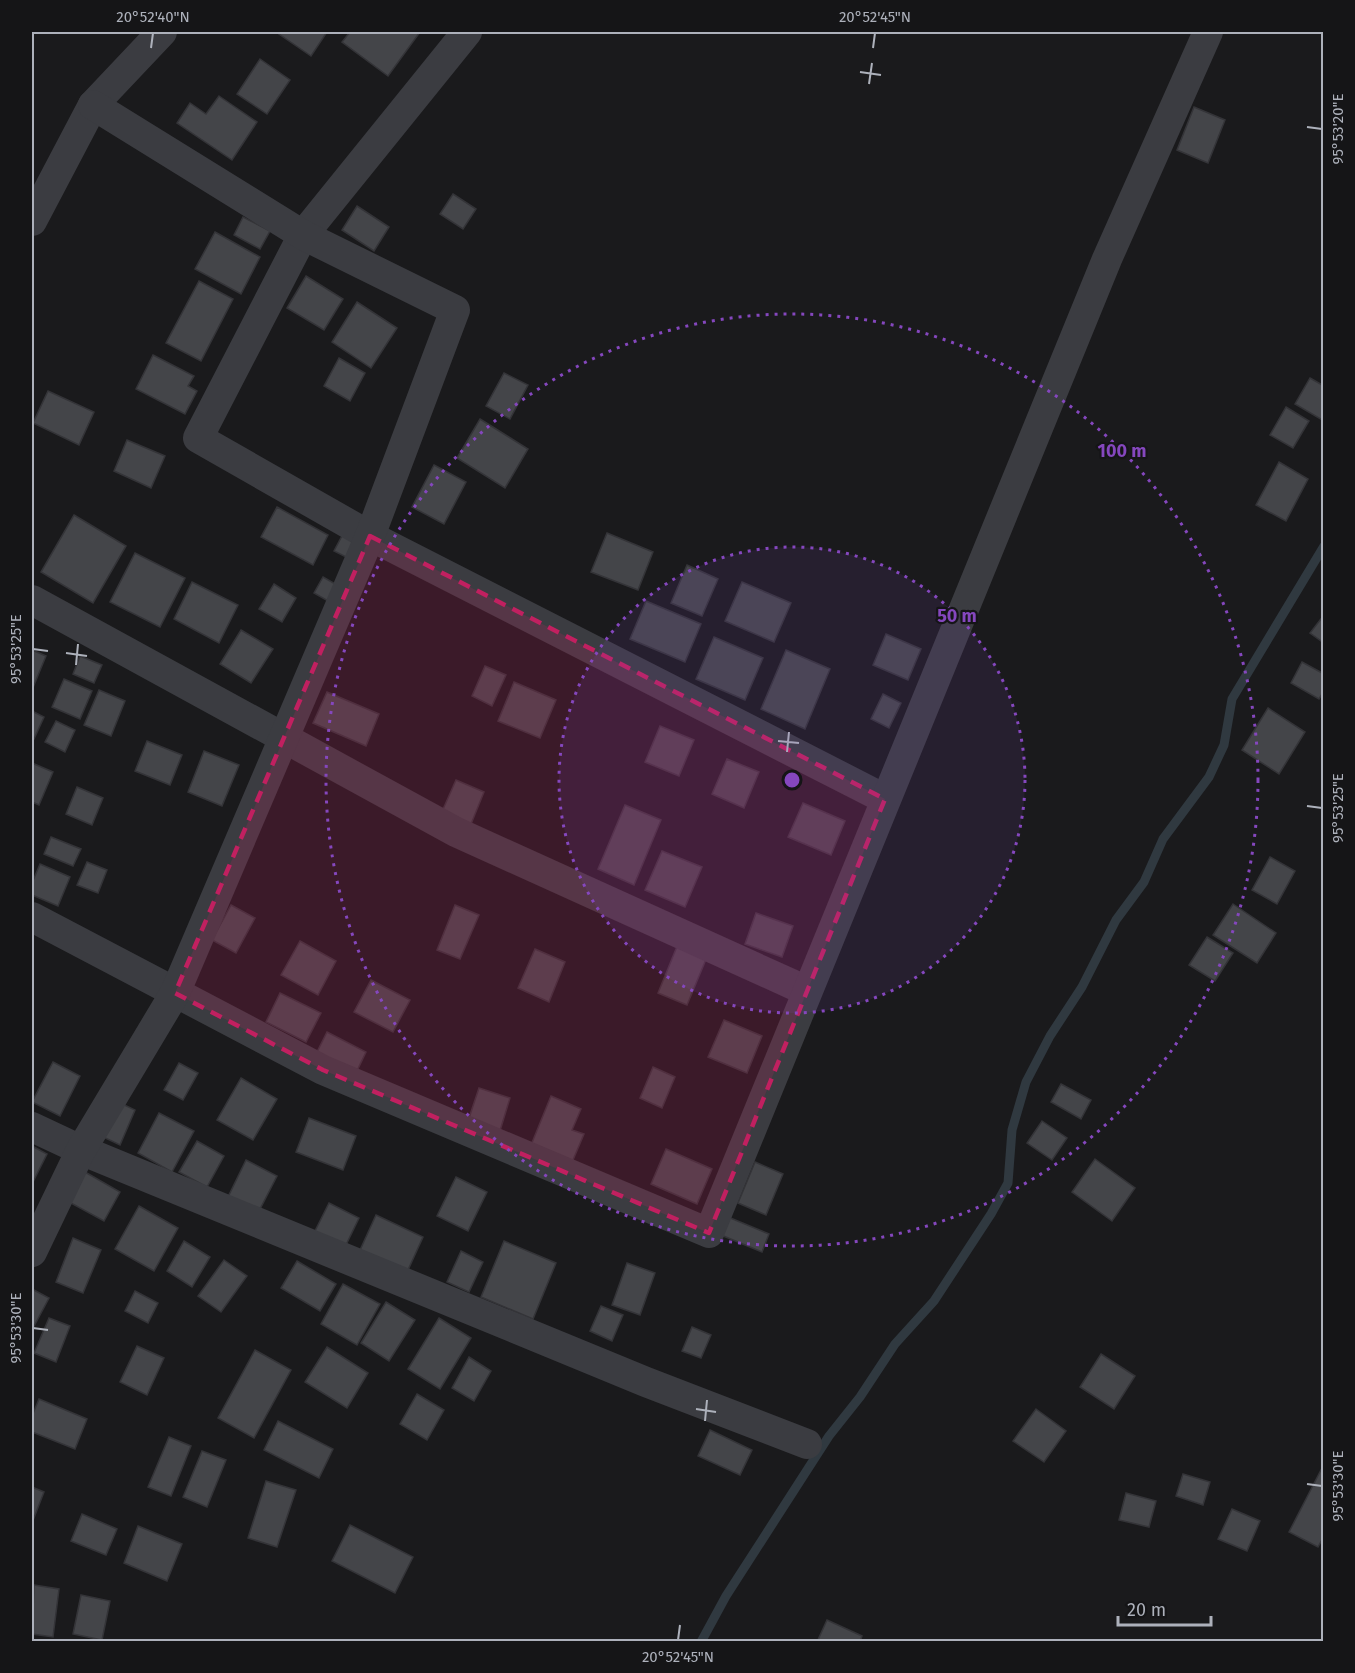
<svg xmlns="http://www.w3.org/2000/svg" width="1355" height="1673" font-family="'Fira Sans',sans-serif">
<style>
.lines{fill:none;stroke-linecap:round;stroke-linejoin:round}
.stream{stroke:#303940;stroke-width:9}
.building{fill:#444549;stroke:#343438;stroke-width:1.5}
.minor{stroke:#3b3c41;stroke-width:30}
.marked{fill:#c12060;fill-opacity:0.2;stroke:#c12060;stroke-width:4.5;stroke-dasharray:12 8;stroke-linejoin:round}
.ticks{fill:none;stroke:#adb1bb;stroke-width:2}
.ring{fill:none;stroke:#8547be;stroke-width:3;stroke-dasharray:3 6}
.centre{fill:#8547be;stroke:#151517;stroke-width:3}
.ring-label{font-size:18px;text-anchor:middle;font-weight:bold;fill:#8547be;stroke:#151517;stroke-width:4.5;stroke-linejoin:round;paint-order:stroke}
.neatline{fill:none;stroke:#adb1bb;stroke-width:2}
.ticks-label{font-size:15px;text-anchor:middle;fill:#adb1bb}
</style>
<rect width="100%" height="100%" fill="#1a1a1c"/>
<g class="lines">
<polyline class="stream" points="701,1642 726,1596 829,1436 860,1397 895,1344 934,1301 991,1214 1008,1183 1012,1130 1026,1082 1050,1036 1082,987 1116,920 1144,882 1163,839 1209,777 1224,745 1232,699 1324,546"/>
</g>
<g class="building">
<polygon points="276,32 327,32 311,56"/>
<polygon points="350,32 420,32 388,76 342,42"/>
<polygon points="260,59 290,80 267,114 237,94"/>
<polygon points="219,96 257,122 232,160 177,123 190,103 206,114"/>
<polygon points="1194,107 1225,120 1208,163 1177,150"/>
<polygon points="453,194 476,209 463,229 440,214"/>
<polygon points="357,206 389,227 374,251 342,230"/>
<polygon points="243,217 270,231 260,249 234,235"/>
<polygon points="215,232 260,257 241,294 195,269"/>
<polygon points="306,276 343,299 324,330 287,308"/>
<polygon points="199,281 233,299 201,361 166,343"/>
<polygon points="357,302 397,328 371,368 332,342"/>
<polygon points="153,355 194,376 188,386 197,391 185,414 136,389"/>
<polygon points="339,358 365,373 350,401 324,386"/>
<polygon points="504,373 528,385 510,419 486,406"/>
<polygon points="1310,378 1324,386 1324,421 1295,404"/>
<polygon points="48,391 94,412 79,445 33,423"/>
<polygon points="1286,407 1309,421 1293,448 1270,435"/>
<polygon points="480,419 528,449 505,488 457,458"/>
<polygon points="127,440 165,456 151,488 114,471"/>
<polygon points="1279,462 1308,479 1286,521 1256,505"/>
<polygon points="434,465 466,482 444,524 412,507"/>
<polygon points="277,507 328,535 313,565 261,537"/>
<polygon points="74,515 126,546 93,603 41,572"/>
<polygon points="607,533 653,552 638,590 591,572"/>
<polygon points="343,534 359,542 350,559 334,551"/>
<polygon points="135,553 185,578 160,627 110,602"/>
<polygon points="687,565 718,579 702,616 671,603"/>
<polygon points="323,577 337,585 328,601 314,593"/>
<polygon points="192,582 238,605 219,643 174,619"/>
<polygon points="742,582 791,603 774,642 725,621"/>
<polygon points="274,584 296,598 282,622 259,609"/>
<polygon points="646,601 701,624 685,662 630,639"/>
<polygon points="1324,615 1324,643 1310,633"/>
<polygon points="241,630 273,649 251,683 220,664"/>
<polygon points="886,634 921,649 908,680 873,665"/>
<polygon points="714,637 763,658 745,700 696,679"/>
<polygon points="32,650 46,656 32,690"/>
<polygon points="786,650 830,669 805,729 761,709"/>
<polygon points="80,656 102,665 94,683 73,674"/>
<polygon points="1302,662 1324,674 1324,691 1319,699 1291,683"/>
<polygon points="485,666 506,675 492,706 472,696"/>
<polygon points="64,679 92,691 80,719 52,707"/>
<polygon points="514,682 556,700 540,738 498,721"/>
<polygon points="99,690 125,701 111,736 84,725"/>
<polygon points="327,692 379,714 366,746 313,723"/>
<polygon points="883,694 901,703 889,728 871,719"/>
<polygon points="1268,708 1305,732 1279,774 1242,750"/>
<polygon points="32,711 44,717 34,739 32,738"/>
<polygon points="56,721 75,730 65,752 45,742"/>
<polygon points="660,726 694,740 679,776 645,762"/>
<polygon points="147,741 182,755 170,785 135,771"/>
<polygon points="204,751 239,765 222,806 188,792"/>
<polygon points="727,759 759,772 744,808 712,794"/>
<polygon points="32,763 53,772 39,805 32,802"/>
<polygon points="456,780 484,792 469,829 440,816"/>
<polygon points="77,787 103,798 92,825 66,814"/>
<polygon points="803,803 845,821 831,855 788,837"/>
<polygon points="625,805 661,820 634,885 598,869"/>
<polygon points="51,837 81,849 73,866 44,854"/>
<polygon points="662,851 702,867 685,907 645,890"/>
<polygon points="1270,857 1295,871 1277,904 1252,890"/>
<polygon points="87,862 107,870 98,893 77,885"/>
<polygon points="40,864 70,877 58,906 32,895 32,883"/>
<polygon points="1233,904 1276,933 1257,963 1213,935"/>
<polygon points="231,905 255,918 236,953 212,940"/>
<polygon points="455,905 479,915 460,959 437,950"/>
<polygon points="756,913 793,926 782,957 745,944"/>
<polygon points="1207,937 1233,953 1215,981 1189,965"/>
<polygon points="300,941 336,961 318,995 281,975"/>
<polygon points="678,944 707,957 687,1005 658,993"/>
<polygon points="535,949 565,962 549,1002 518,988"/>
<polygon points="371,980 410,1000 393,1032 354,1012"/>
<polygon points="280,993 321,1013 306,1042 266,1022"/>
<polygon points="724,1020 762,1036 747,1073 708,1057"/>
<polygon points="327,1032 366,1052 354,1077 314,1058"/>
<polygon points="53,1062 80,1076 60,1116 32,1102"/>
<polygon points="179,1063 198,1073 183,1100 164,1090"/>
<polygon points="653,1067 675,1077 662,1108 640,1098"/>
<polygon points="241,1078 277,1099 253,1140 217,1120"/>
<polygon points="1061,1084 1091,1100 1081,1119 1051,1102"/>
<polygon points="479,1088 510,1098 499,1134 467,1124"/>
<polygon points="551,1096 581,1109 572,1130 584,1134 570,1167 529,1150"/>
<polygon points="114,1100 135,1110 120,1145 99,1135"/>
<polygon points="159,1113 194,1131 172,1172 138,1153"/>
<polygon points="309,1118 356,1136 343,1170 296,1152"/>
<polygon points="1042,1121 1067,1138 1052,1160 1027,1143"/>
<polygon points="197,1141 224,1156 207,1187 179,1172"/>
<polygon points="32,1146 47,1154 32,1184"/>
<polygon points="666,1149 712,1169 697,1204 651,1184"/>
<polygon points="1095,1159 1135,1188 1112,1221 1072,1192"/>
<polygon points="246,1160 277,1176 258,1213 228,1197"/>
<polygon points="755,1162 783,1174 766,1215 738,1203"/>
<polygon points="85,1172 120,1192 104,1221 69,1202"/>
<polygon points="456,1177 487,1192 468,1231 437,1216"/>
<polygon points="329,1203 359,1218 343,1251 312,1237"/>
<polygon points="139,1206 178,1228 154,1271 115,1249"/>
<polygon points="376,1215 423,1237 403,1281 356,1259"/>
<polygon points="728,1217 769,1234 762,1252 721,1235"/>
<polygon points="73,1238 101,1250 83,1293 56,1282"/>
<polygon points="184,1241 210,1257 192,1287 167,1271"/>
<polygon points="504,1241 556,1263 533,1319 481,1297"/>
<polygon points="461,1251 483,1262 469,1292 447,1282"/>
<polygon points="224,1260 247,1276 221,1312 198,1296"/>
<polygon points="297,1261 336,1284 320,1311 281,1288"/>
<polygon points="627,1263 655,1273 640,1315 612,1305"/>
<polygon points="343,1284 380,1304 357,1345 321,1324"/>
<polygon points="32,1289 49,1298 32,1330"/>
<polygon points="135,1291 158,1303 148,1323 125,1311"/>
<polygon points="386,1302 415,1320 389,1361 361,1343"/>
<polygon points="601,1306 623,1315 612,1341 590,1331"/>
<polygon points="49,1318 70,1326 56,1362 34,1353"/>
<polygon points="439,1318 471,1338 440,1389 408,1369"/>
<polygon points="692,1327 711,1335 701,1358 682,1351"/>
<polygon points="137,1346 164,1358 147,1395 120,1382"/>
<polygon points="327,1347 368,1373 347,1408 305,1382"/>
<polygon points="255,1350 291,1370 254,1438 218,1418"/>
<polygon points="1101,1354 1135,1376 1114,1409 1080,1387"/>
<polygon points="469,1357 491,1371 474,1401 452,1388"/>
<polygon points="417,1394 444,1410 427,1440 400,1424"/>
<polygon points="39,1399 87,1419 75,1449 32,1432 32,1416"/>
<polygon points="1036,1409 1066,1431 1044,1462 1013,1441"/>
<polygon points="278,1421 333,1449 319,1478 264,1450"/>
<polygon points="710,1430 752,1450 740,1475 698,1456"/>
<polygon points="169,1437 191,1446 171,1496 148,1487"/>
<polygon points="202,1451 226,1460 207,1507 183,1497"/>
<polygon points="1324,1464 1324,1536 1318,1547 1289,1532"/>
<polygon points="1183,1474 1210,1482 1203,1505 1176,1496"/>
<polygon points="266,1481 296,1490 277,1547 248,1538"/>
<polygon points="32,1487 44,1492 32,1523"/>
<polygon points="1126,1493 1156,1501 1149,1527 1119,1520"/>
<polygon points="1232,1509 1260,1521 1247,1551 1218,1539"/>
<polygon points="82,1514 117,1529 106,1555 71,1541"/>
<polygon points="350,1525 413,1557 395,1593 332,1561"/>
<polygon points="138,1526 182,1544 167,1581 124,1563"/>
<polygon points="34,1585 59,1589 53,1637 32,1634"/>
<polygon points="81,1595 110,1601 102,1640 73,1634"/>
<polygon points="827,1620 862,1636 860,1642 817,1642"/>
</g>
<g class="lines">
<g class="minor">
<polyline points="467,32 303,235 198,438 370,536 885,799"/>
<polyline points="32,221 93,105 162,32"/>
<polyline points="32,600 456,832 807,991"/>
<polyline points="32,917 323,1070 709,1233 1107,259 1208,32"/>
<polyline points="32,1127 81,1150 646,1382 807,1444"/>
<polyline points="32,1252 81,1150 175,993 370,536 455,310 303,235 93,105"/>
</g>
</g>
<path class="marked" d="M370,536L885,799L709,1233L323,1070L175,993Z"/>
<path class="ticks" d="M151,48L153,33M873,48L875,33M860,72L881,75M869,84L872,63M1307,127L1322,129M33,649L48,651M66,653L87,656M76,665L78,644M778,741L799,743M787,752L789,732M1307,806L1322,808M33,1328L48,1330M696,1409L716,1412M705,1421L707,1400M1307,1484L1322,1486M678,1640L680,1625"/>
<circle cx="792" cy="780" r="233" fill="#8547be" fill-opacity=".12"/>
<g class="ring">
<circle cx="792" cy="780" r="233"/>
<circle cx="792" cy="780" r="466"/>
</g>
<circle cx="792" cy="780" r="9" class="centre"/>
<g class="ring-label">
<text x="1122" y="457">100 m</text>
<text x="957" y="622">50 m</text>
</g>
<rect width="1355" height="1673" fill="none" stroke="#151517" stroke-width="66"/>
<path d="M1118 1616v9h93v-9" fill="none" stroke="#adb1bb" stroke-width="3"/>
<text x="1127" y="1616" font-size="18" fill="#adb1bb" stroke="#151517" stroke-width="4.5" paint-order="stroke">20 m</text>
<rect x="33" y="33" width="1289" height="1607" class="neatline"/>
<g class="ticks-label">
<text x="153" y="22">20°52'40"N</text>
<text x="875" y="22">20°52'45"N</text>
<text transform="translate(1338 129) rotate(-90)" y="5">95°53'20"E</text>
<text transform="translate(16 649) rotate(-90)" y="5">95°53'25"E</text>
<text transform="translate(1338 808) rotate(-90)" y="5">95°53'25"E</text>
<text transform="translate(16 1328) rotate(-90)" y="5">95°53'30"E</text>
<text transform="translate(1338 1486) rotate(-90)" y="5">95°53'30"E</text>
<text x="678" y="1662">20°52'45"N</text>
</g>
</svg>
